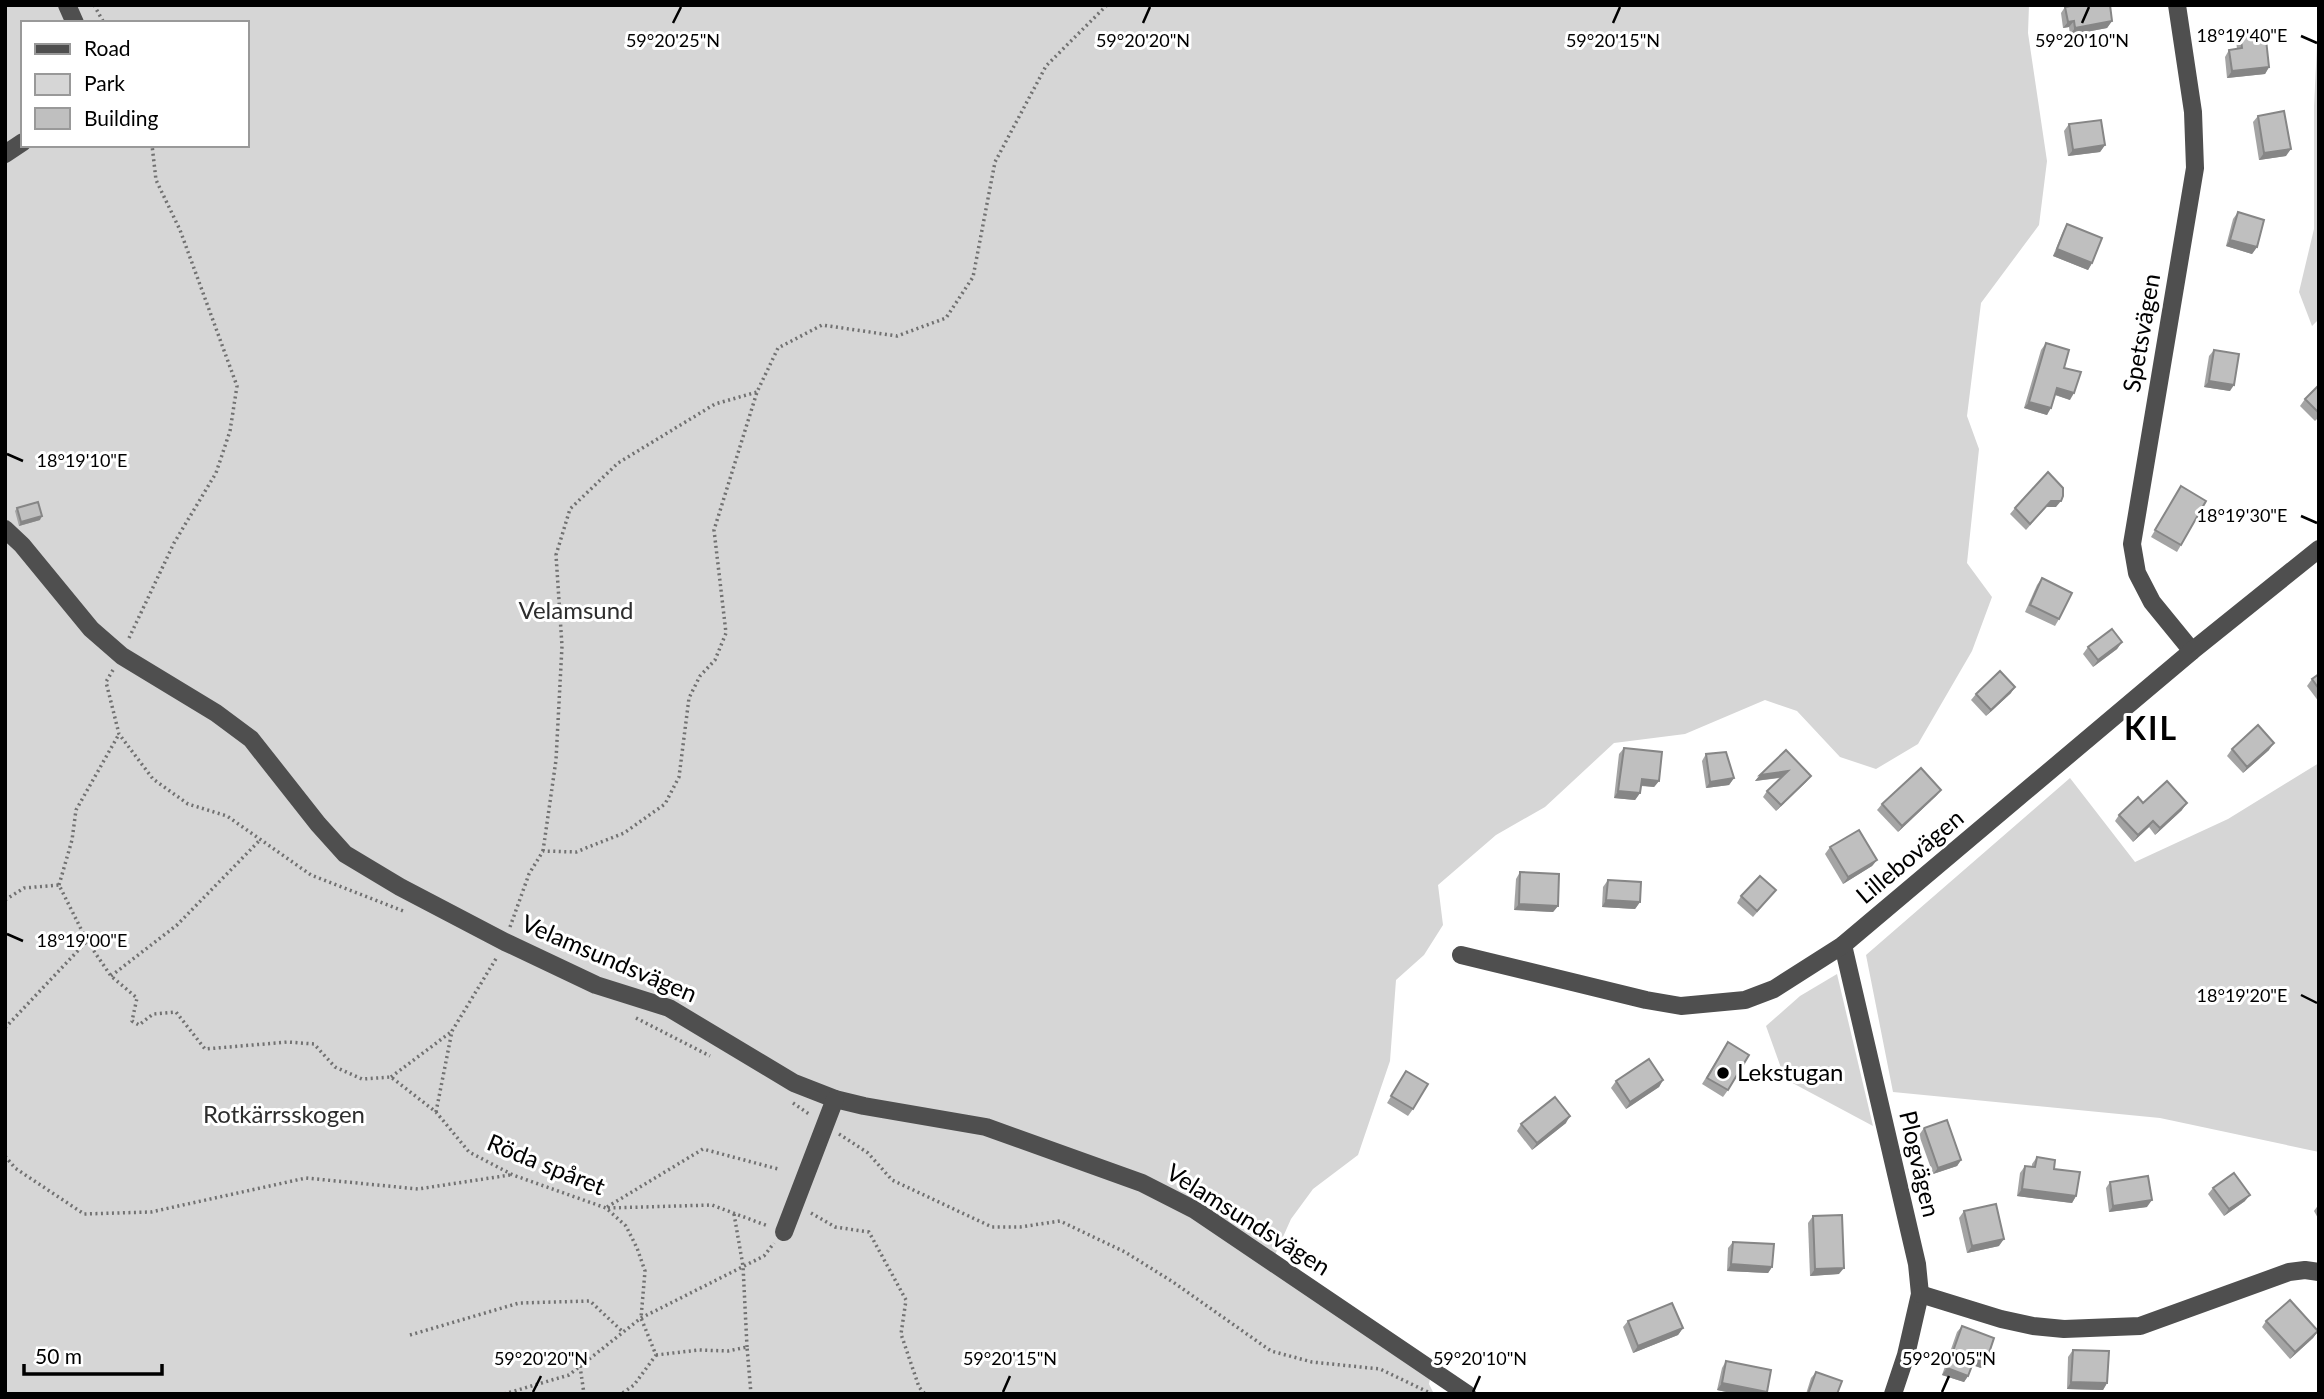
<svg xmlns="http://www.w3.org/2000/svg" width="2324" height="1399" font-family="Lato,sans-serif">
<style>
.green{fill:#d6d6d6;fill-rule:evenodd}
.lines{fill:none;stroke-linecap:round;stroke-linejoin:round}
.path{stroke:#717171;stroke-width:3.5;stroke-dasharray:2 3.5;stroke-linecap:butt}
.minor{stroke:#4f4f4f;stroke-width:18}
.wall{fill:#a4a4a4}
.shaded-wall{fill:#868686}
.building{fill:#bfbfbf;stroke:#868686;stroke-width:2}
.ticks{fill:none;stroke:#000;stroke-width:2.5}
.poi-dot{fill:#000;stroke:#fff;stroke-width:2.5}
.labels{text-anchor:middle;stroke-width:6;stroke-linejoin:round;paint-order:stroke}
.street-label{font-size:24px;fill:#000;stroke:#fff}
.park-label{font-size:24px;fill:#2d2d2d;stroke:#fff}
.poi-label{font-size:24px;fill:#000;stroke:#fff;text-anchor:start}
.district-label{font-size:32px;font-weight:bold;letter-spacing:2px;fill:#000;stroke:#fff}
.ticks-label{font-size:18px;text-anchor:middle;fill:#000;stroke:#fff;stroke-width:6;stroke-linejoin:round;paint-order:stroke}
</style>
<rect width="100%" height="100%" fill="#fff"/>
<g class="green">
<path d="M5,5H2029L2028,33L2047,161L2039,225L1981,303L1967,416L1979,449L1967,563L1992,597L1972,651L1918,744L1876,769L1840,757L1797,711L1765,700L1685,734L1614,743L1545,807L1496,835L1438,885L1443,925L1424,955L1396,980L1390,1061L1358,1155L1313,1189L1291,1219L1274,1257L1433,1363L1429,1384L1434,1394H5ZM23,23H247V145H23Z"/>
<polygon points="2319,5 2319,319 2312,326 2299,292 2314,229 2314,106"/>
<polygon points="2319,763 2319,1152 2160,1118 1893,1092 1866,955 2070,778 2135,862 2228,819"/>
<polygon points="1837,974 1873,1126 1785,1079 1766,1026 1800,996"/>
</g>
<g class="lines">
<g class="path">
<polyline points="94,5 104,23"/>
<polyline points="129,638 174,543 216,473 230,431 237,386 180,230 156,180 152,145"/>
<polyline points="113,670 106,682 119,734 153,779 188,804 227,816 311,875 406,912"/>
<polyline points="543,851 556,760 562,646 556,555 570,509 618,463 715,404 757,392"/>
<polyline points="59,885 72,840 76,810 119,734"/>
<polyline points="5,900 24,888 59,885 87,941 111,976 137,998 132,1021 139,1025 153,1014 176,1012 205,1049 288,1042 314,1044 335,1067 362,1079 391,1077 436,1112 469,1152 513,1175 606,1208 626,1226 637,1248 645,1271 641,1318 656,1355 634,1385 621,1394"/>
<polyline points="510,927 529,874 543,851 576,852 624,833 665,804 679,777 689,698 700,676 715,660 726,633 714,530 757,392 778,348 822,325 897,336 946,318 973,277 995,162 1046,66 1107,5"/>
<polyline points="111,976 177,925 260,840"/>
<polyline points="636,1018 710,1056"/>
<polyline points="5,1028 87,941"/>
<polyline points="391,1077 451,1032"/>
<polyline points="793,1103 809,1114"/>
<polyline points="436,1112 452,1031 497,957"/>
<polyline points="839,1134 868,1153 892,1180 992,1227 1020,1227 1060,1221 1125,1252 1173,1282 1271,1351 1312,1362 1380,1369 1430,1393"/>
<polyline points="5,1156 15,1168 84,1214 151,1212 306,1178 418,1189 510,1175"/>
<polyline points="607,1207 703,1149 778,1169"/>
<polyline points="608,1208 712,1205 768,1226"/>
<polyline points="811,1213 835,1227 869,1232 906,1300 901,1334 919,1387 925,1394"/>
<polyline points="734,1214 743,1266 747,1347"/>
<polyline points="410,1335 519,1303 590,1301 623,1332"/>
<polyline points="656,1355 699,1350 728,1351 747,1347 751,1394"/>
<polyline points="580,1366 584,1394"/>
<polyline points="504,1394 569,1375 641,1318 764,1256 774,1243"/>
</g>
<g class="minor">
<polyline points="67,5 75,23"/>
<polyline points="2177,5 2193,112 2195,168 2132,544 2137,573 2152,602 2192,651"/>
<polyline points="5,154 23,142"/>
<polyline points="5,529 22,545 91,629 122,656 216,713 251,739 318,824 345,854 400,887 505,942 596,985 669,1008 794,1083 835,1099 864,1106 986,1127 1142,1183 1195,1210 1467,1394"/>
<polyline points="1843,945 1917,1264 1920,1294 1906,1355 1893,1394"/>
<polyline points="1461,955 1646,1000 1681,1006 1745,1000 1774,989 1843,945 2192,651 2319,549"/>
<polyline points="784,1232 835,1099"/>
<polyline points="1920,1294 2001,1319 2033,1326 2064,1329 2140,1326 2289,1272 2305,1270 2319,1272"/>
</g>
</g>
<g class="wall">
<polygon points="2065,7 2112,21 2107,28 2070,35 2069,27 2063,28 2061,13"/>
<polygon points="2240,33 2269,67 2265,74 2227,78 2225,57 2229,50 2237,49 2236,40"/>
<polygon points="2258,116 2286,156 2259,160 2253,122"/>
<polygon points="2069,124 2105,145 2100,152 2068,156 2064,131"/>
<polygon points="2238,212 2257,247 2252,254 2226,246 2233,219"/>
<polygon points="2067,224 2092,263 2088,270 2053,256 2063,231"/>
<polygon points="2046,343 2064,368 2070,400 2055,395 2047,415 2024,408 2041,350"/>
<polygon points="2214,350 2230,391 2204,387 2209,356"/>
<polygon points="2319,385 2319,417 2315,421 2300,406 2305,399"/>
<polygon points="2048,472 2056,507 2046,507 2026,530 2010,514 2015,508"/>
<polygon points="2181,486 2181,545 2177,552 2151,537"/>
<polygon points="17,508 40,520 19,526 15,511"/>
<polygon points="2042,578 2059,619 2055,626 2025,612 2037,585"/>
<polygon points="2122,642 2117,649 2093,667 2083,654 2088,647"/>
<polygon points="2319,674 2319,702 2307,686 2312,679"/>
<polygon points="2011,693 1986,716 1971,700 1976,694"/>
<polygon points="1624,748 1659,781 1654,787 1641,786 1640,793 1635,800 1614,798 1619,754"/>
<polygon points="2232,749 2269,750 2243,773 2227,756"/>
<polygon points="1706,754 1734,778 1729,785 1706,788 1702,761"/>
<polygon points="1760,775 1811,776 1806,782 1776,811 1763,797 1767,791 1781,778 1755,781"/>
<polygon points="1941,790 1936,796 1898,832 1877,810 1882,804"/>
<polygon points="2143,803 2182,810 2155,835 2149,827 2133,842 2115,821 2119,815"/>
<polygon points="1830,847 1877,860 1872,866 1843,884 1825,854"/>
<polygon points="1520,872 1558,906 1553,912 1514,910 1516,879"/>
<polygon points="1608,880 1640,902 1635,909 1602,907 1603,887"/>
<polygon points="1776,890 1753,917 1737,903 1741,896"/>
<polygon points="1728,1042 1728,1090 1723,1097 1702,1084"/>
<polygon points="1406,1071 1413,1109 1408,1116 1387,1103"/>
<polygon points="1663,1080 1659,1087 1626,1109 1611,1088 1616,1081"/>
<polygon points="1566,1123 1532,1150 1517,1131 1521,1124"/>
<polygon points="1924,1128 1961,1160 1957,1166 1933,1174 1919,1135"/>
<polygon points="2037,1157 2054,1169 2076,1196 2072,1203 2017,1196 2020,1173 2025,1166 2032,1167 2032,1164"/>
<polygon points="2110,1182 2147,1207 2109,1212 2106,1188"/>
<polygon points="2213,1188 2245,1201 2224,1216 2208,1194"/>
<polygon points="2319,1204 2319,1220 2314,1211"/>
<polygon points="1964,1211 1999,1246 1967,1253 1959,1218"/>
<polygon points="1813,1216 1839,1274 1810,1276 1808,1223"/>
<polygon points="1733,1242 1772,1267 1768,1273 1727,1271 1728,1248"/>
<polygon points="1628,1321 1683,1328 1678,1335 1633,1353 1623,1327"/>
<polygon points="2266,1321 2318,1331 2313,1338 2290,1359 2262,1327"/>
<polygon points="1962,1326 1981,1368 1972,1365 1968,1376 1964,1382 1942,1375 1957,1332"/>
<polygon points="2073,1350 2107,1383 2103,1390 2067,1389 2068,1357"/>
<polygon points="1726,1361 1767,1392 1766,1394 1736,1394 1717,1390 1722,1368"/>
<polygon points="1816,1372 1837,1394 1806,1394 1811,1378"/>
</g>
<g class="shaded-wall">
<polygon points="2074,21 2069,27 2063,28 2068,22"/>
<polygon points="2112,21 2107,28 2070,35 2075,28"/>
<polygon points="2269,67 2265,74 2227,78 2232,71"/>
<polygon points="2105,145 2100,152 2068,156 2073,150"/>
<polygon points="2291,149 2286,156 2259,160 2264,153"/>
<polygon points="2230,240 2257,247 2252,254 2226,246"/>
<polygon points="2057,249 2092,263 2088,270 2053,256"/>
<polygon points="2209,381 2234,385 2230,391 2204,387"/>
<polygon points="2057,388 2074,393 2070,400 2053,394"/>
<polygon points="2029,402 2051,408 2047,415 2024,408"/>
<polygon points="2051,501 2061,501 2056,507 2046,507 2026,530"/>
<polygon points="42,516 40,520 19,526 21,522"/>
<polygon points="2122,642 2117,649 2093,667 2098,660"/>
<polygon points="2015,687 2011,693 1986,716 1991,710"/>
<polygon points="2274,743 2269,750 2243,773 2247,767"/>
<polygon points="1788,771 1784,777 1755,781 1760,775"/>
<polygon points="1811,776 1806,782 1776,811 1781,805"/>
<polygon points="1734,778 1729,785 1706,788 1710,782"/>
<polygon points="1642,779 1659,781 1654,787 1637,785"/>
<polygon points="1941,790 1936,796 1898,832 1902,826"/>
<polygon points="1618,791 1640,793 1635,800 1614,798"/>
<polygon points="2187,803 2182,810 2155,835 2160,828"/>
<polygon points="2153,821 2149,827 2133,842 2138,835"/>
<polygon points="1877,860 1872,866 1843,884 1848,877"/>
<polygon points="1606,900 1640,902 1635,909 1602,907"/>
<polygon points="1519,904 1558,906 1553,912 1514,910"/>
<polygon points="1663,1080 1659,1087 1626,1109 1630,1102"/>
<polygon points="1570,1116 1566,1123 1532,1150 1537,1143"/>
<polygon points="1961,1160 1957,1166 1933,1174 1938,1168"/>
<polygon points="2022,1189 2076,1196 2072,1203 2017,1196"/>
<polygon points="2250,1195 2245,1201 2224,1216 2229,1209"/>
<polygon points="2152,1200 2147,1207 2109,1212 2113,1206"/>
<polygon points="2004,1239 1999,1246 1967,1253 1972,1246"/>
<polygon points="1731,1264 1772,1267 1768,1273 1727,1271"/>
<polygon points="1844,1268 1839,1274 1810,1276 1815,1269"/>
<polygon points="1683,1328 1678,1335 1633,1353 1638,1346"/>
<polygon points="2318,1331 2313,1338 2290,1359 2295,1352"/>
<polygon points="1975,1358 1986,1362 1981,1368 1970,1364"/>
<polygon points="1947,1368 1968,1376 1964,1382 1942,1375"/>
<polygon points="2071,1382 2107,1383 2103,1390 2067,1389"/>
<polygon points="1722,1383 1767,1392 1766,1394 1736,1394 1717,1390"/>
</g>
<g class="building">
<polygon points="2076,5 2110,5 2112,21 2075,28 2074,21 2068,22 2065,7"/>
<polygon points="2265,30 2269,67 2232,71 2229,50 2242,48 2240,33"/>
<polygon points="2284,111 2291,149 2264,153 2258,116"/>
<polygon points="2101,120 2105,145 2073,150 2069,124"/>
<polygon points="2238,212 2264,220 2257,247 2230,240"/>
<polygon points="2067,224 2102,238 2092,263 2057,249"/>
<polygon points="2046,343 2069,350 2064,368 2081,372 2074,393 2057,388 2051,408 2029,402"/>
<polygon points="2214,350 2239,354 2234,385 2209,381"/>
<polygon points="2319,385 2319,413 2305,399"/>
<polygon points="2048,472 2063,488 2063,496 2061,501 2051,501 2030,524 2015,508"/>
<polygon points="2181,486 2206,501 2181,545 2155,530"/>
<polygon points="38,502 42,516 21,522 17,508"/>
<polygon points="2042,578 2072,593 2059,619 2030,605"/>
<polygon points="2112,629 2122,642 2098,660 2088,647"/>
<polygon points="2000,671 2015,687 1991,710 1976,694"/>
<polygon points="2319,674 2319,689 2312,679"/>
<polygon points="2258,725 2274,743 2247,767 2232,749"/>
<polygon points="1624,748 1662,752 1659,781 1642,779 1640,793 1618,791"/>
<polygon points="1786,750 1811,776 1781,805 1767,791 1788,771 1760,775"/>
<polygon points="1726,752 1734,778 1710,782 1706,754"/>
<polygon points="1921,768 1941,790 1902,826 1882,804"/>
<polygon points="2167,781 2187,803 2160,828 2153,821 2138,835 2119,815 2138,797 2143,803"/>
<polygon points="1859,830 1877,860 1848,877 1830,847"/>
<polygon points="1520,872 1559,874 1558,906 1519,904"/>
<polygon points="1760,876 1776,890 1757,911 1741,896"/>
<polygon points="1608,880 1641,882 1640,902 1606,900"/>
<polygon points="1728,1042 1749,1055 1728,1090 1707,1078"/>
<polygon points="1649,1059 1663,1080 1630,1102 1616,1081"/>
<polygon points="1406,1071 1428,1084 1413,1109 1391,1096"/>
<polygon points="1555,1097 1570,1116 1537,1143 1521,1124"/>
<polygon points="1947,1120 1961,1160 1938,1168 1924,1128"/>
<polygon points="2037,1157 2055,1160 2054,1169 2080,1172 2076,1196 2022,1189 2025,1166 2035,1167"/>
<polygon points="2234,1173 2250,1195 2229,1209 2213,1188"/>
<polygon points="2148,1176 2152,1200 2113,1206 2110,1182"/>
<polygon points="1996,1204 2004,1239 1972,1246 1964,1211"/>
<polygon points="1842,1215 1844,1268 1815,1269 1813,1216"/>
<polygon points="1733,1242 1774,1244 1772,1267 1731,1264"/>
<polygon points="2290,1300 2318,1331 2295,1352 2266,1321"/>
<polygon points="1672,1303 1683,1328 1638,1346 1628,1321"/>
<polygon points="1962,1326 1994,1338 1986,1362 1975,1358 1968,1376 1947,1368"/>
<polygon points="2073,1350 2109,1351 2107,1383 2071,1382"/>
<polygon points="1726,1361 1771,1370 1767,1392 1722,1383"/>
<polygon points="1816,1372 1842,1381 1837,1394 1808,1394"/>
</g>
<path class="ticks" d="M673,23L681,7M1143,23L1150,7M1613,23L1620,7M2082,23L2089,7M2301,36L2317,43M7,454L23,461M2301,516L2317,523M7,934L23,941M2301,995L2317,1003M533,1392L541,1376M1003,1392L1010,1376M1473,1392L1480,1376M1942,1392L1949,1376"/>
<circle class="poi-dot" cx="1723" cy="1073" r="7"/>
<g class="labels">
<g class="street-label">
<text transform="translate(2142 333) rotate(-80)" y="8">Spetsvägen</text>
<text transform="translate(1910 857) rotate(-40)" y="8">Lillebovägen</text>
<text transform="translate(609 959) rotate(23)" y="8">Velamsundsvägen</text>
<text transform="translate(1919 1164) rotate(77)" y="8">Plogvägen</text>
<text transform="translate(546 1165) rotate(22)" y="8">Röda spåret</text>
<text transform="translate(1248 1220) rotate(32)" y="8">Velamsundsvägen</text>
</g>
<g class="park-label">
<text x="576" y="619">Velamsund</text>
<text x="284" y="1123">Rotkärrsskogen</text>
</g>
<g class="poi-label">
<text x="1737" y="1081">Lekstugan</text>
</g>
<g class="district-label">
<text x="2151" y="740">KIL</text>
</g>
</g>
<g class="ticks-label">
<text x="2242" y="42">18°19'40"E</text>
<text x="673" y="47">59°20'25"N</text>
<text x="1143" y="47">59°20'20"N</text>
<text x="1613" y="47">59°20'15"N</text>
<text x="2082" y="47">59°20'10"N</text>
<text x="82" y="467">18°19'10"E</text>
<text x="2242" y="522">18°19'30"E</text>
<text x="82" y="947">18°19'00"E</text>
<text x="2242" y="1002">18°19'20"E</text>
<text x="541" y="1365">59°20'20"N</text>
<text x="1010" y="1365">59°20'15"N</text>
<text x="1480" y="1365">59°20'10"N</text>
<text x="1949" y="1365">59°20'05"N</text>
</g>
<rect width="2324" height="1399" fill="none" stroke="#000000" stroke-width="14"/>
<rect x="21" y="21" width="228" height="126" fill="#ffffff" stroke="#999999" stroke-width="2"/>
<rect x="35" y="44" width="35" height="10" fill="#4f4f4f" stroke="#999999" stroke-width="2"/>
<text x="84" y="56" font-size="21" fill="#000000">Road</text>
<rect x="35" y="74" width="35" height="21" fill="#d6d6d6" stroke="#999999" stroke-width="2"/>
<text x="84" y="91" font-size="21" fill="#000000">Park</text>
<rect x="35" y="108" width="35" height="21" fill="#bfbfbf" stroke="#999999" stroke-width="2"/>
<text x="84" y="126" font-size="21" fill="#000000">Building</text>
<path d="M24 1364v10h138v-10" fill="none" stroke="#000000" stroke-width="3.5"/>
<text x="35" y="1364" font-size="21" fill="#000000" stroke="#ffffff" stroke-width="5" paint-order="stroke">50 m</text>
</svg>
